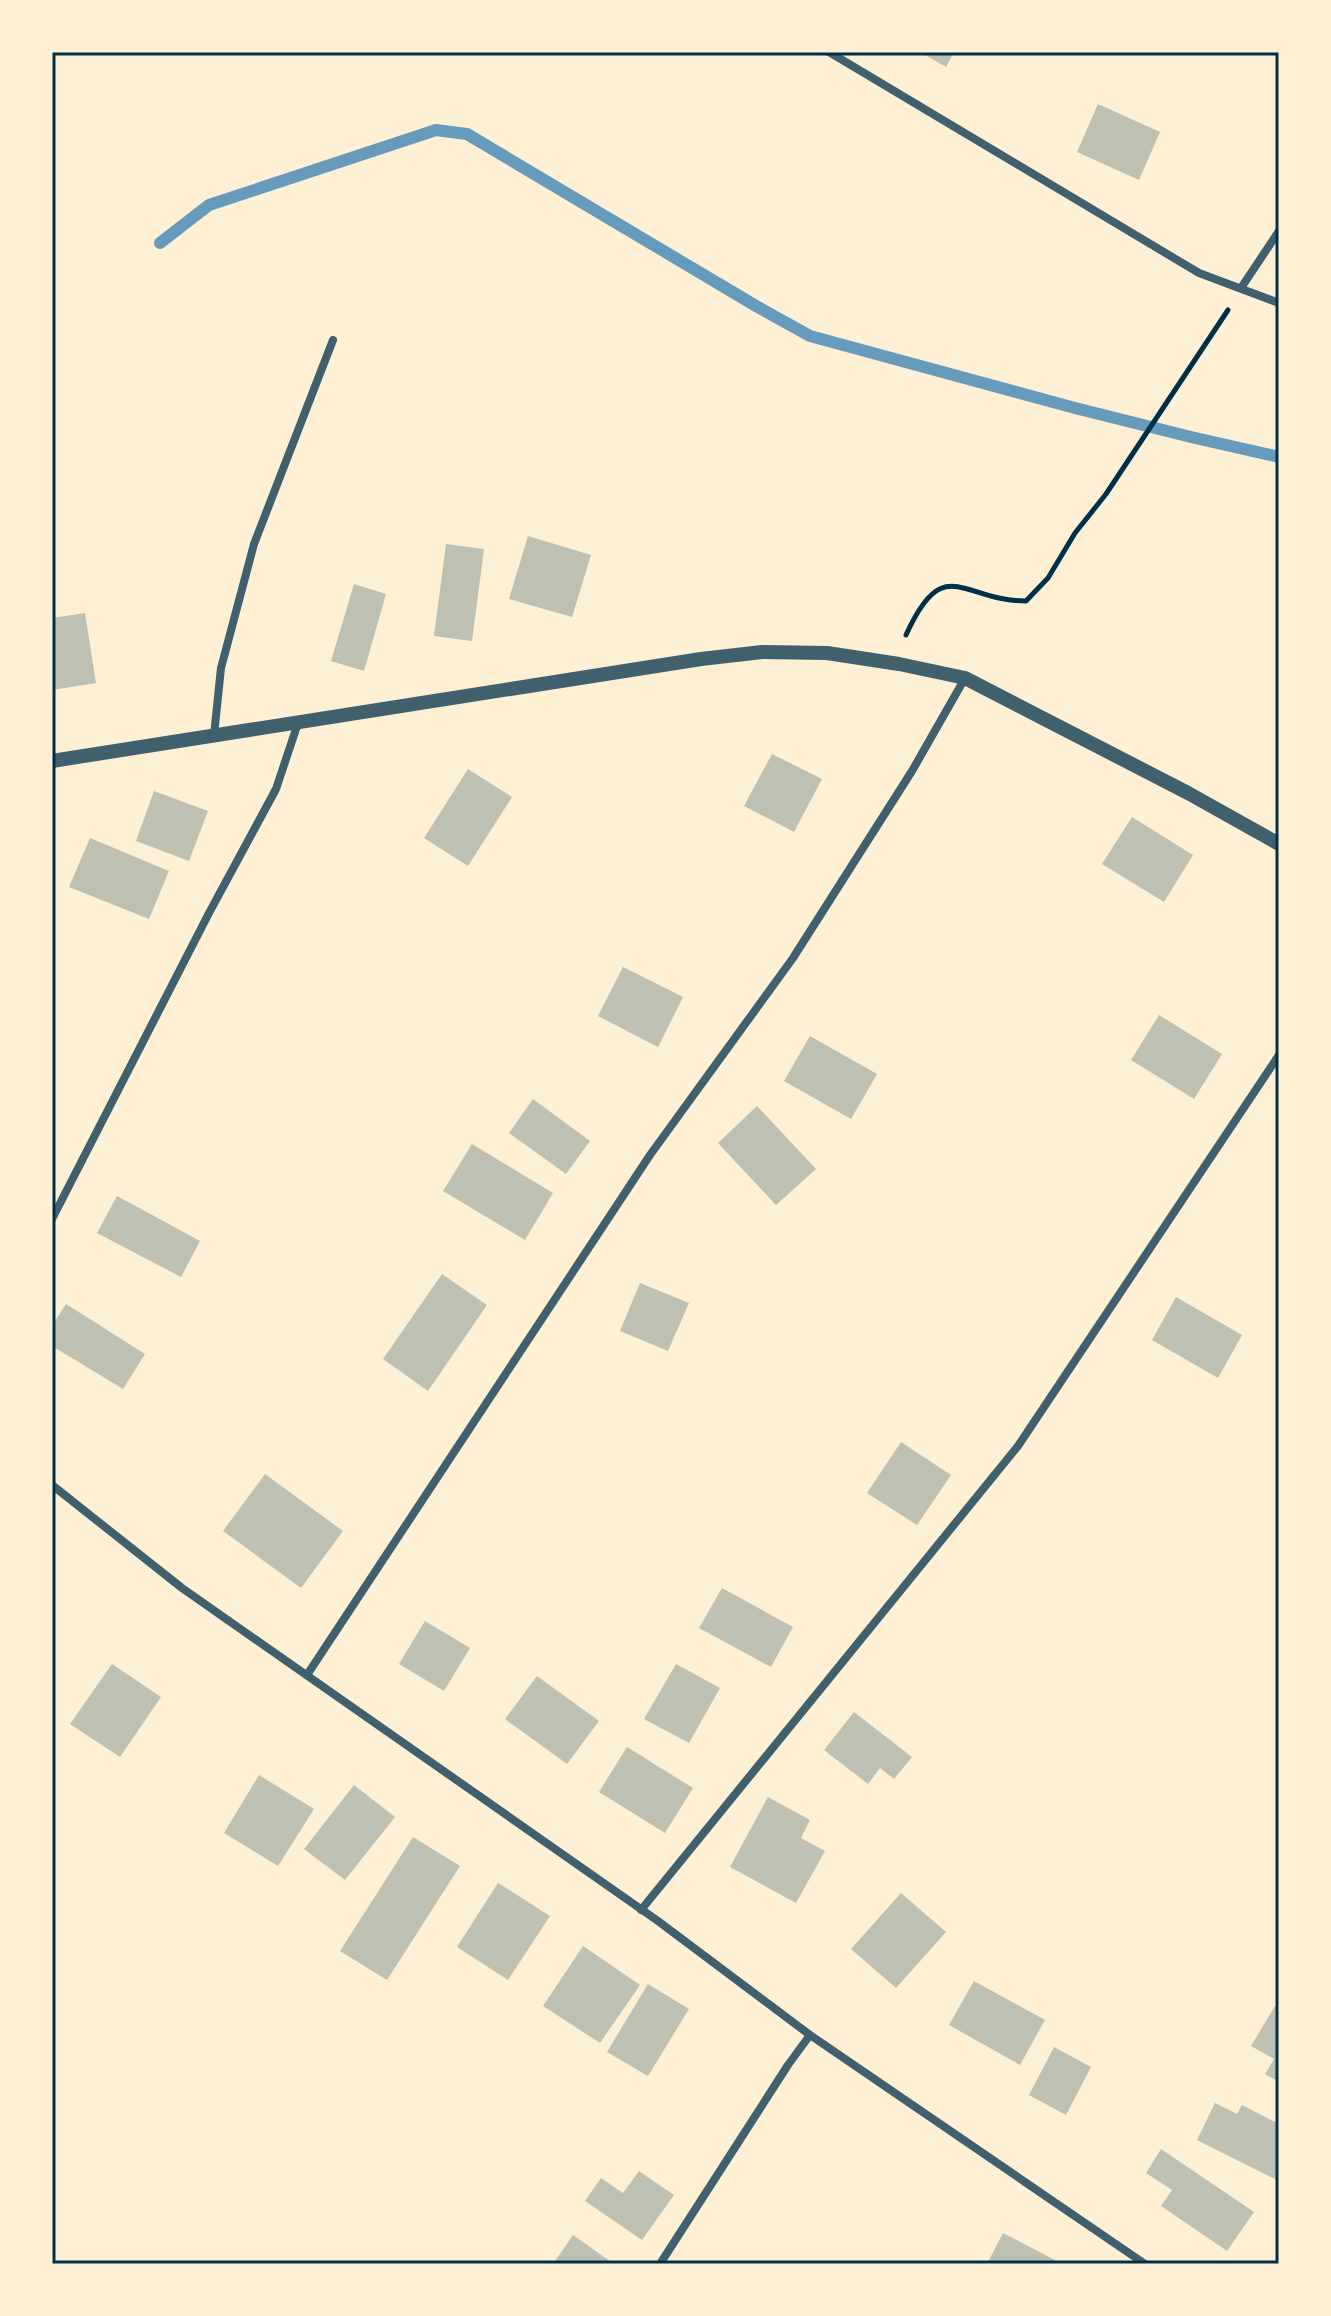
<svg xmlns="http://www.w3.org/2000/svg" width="1331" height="2316" font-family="Ubuntu,sans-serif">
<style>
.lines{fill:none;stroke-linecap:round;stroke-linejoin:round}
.stream{stroke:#669bbc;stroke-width:12}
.building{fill:#bec0b2}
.path{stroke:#003049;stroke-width:5}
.minor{stroke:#3f606c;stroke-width:8}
.tertiary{stroke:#3f606c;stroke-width:14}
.neatline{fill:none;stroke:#003049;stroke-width:3}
</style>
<rect width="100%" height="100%" fill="#fdf0d5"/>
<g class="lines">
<polyline class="stream" points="160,243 209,205 436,130 467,134 756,306 810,336 1075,408 1191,437 1279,457"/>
</g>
<g class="building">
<polygon points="920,52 954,52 946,67"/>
<polygon points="1098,104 1160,132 1139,180 1077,152"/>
<polygon points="528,536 591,555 572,617 509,599"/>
<polygon points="446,544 484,549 472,641 434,636"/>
<polygon points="354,584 386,594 364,671 331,661"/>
<polygon points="85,613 96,683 52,690 52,618"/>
<polygon points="772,754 822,779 794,832 744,806"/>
<polygon points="468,769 512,797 468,866 424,838"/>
<polygon points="154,791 208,811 189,861 136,841"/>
<polygon points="1132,817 1193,855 1164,902 1102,864"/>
<polygon points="90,838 169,871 149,919 69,887"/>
<polygon points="623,967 683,997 658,1047 598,1016"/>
<polygon points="1159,1015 1222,1054 1194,1099 1131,1060"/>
<polygon points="810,1036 877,1074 851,1119 784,1081"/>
<polygon points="533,1099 590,1141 566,1174 509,1133"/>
<polygon points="757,1106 816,1169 776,1205 718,1143"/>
<polygon points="472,1144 553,1193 525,1240 443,1191"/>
<polygon points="117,1196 200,1241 181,1277 97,1233"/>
<polygon points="442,1274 487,1305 428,1391 383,1359"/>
<polygon points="640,1283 689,1303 668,1351 620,1331"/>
<polygon points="1176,1297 1242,1335 1218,1378 1152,1340"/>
<polygon points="66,1304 145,1354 123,1389 52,1346 52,1326"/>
<polygon points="901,1442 951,1475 917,1525 867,1493"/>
<polygon points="265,1474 343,1531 301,1588 223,1531"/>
<polygon points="722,1588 793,1627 771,1667 699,1628"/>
<polygon points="425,1621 470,1648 444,1691 399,1664"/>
<polygon points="112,1664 161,1697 120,1757 70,1724"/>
<polygon points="676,1664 720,1688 689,1743 644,1719"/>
<polygon points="537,1676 599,1721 567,1764 505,1719"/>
<polygon points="854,1712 912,1757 894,1779 880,1768 868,1784 824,1750"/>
<polygon points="627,1747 693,1788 665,1833 599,1792"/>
<polygon points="259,1775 314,1809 278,1866 224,1833"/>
<polygon points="354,1785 395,1817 345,1880 304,1849"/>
<polygon points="768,1797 810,1820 801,1838 825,1851 796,1903 730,1867"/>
<polygon points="413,1837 460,1866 387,1980 340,1951"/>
<polygon points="498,1883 550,1916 508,1980 457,1947"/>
<polygon points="901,1893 946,1932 896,1988 851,1949"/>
<polygon points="583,1946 640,1985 600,2043 543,2006"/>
<polygon points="974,1981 1045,2020 1020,2065 949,2025"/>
<polygon points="648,1984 689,2009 648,2076 607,2052"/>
<polygon points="1275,2006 1279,2008 1279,2082 1265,2074 1274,2059 1251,2046"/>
<polygon points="1054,2047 1091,2067 1066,2115 1029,2095"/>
<polygon points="1215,2103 1237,2114 1242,2105 1279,2124 1279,2181 1197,2140"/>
<polygon points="1161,2149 1254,2212 1227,2251 1161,2206 1172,2190 1146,2173"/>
<polygon points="639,2171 674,2195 642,2240 585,2201 601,2178 623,2193"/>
<polygon points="1003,2233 1055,2260 1053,2264 987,2264"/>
<polygon points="573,2235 614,2264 553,2264"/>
</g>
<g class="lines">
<path class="path" d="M906,635C944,551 962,601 1026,601L1048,578L1075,533L1106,494L1228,310"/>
<g class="minor">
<polyline points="829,52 1199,273 1279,303"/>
<polyline points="1241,288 1279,231"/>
<polyline points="214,735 221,668 254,544 333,340"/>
<polyline points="52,1219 209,913 276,789 298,723"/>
<polyline points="52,1485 182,1588 658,1921 810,2035 1145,2264"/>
<polyline points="307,1675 650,1155 793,958 912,771 965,678"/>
<polyline points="641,1910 1018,1446 1279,1055"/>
<polyline points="660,2264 788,2065 810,2035"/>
</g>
<polyline class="tertiary" points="52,761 701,659 762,652 827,653 899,664 965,678 1188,793 1279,844"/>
</g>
<rect width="1331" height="2316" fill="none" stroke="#fdf0d5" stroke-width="108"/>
<rect x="54" y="54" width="1223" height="2208" class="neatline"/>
</svg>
